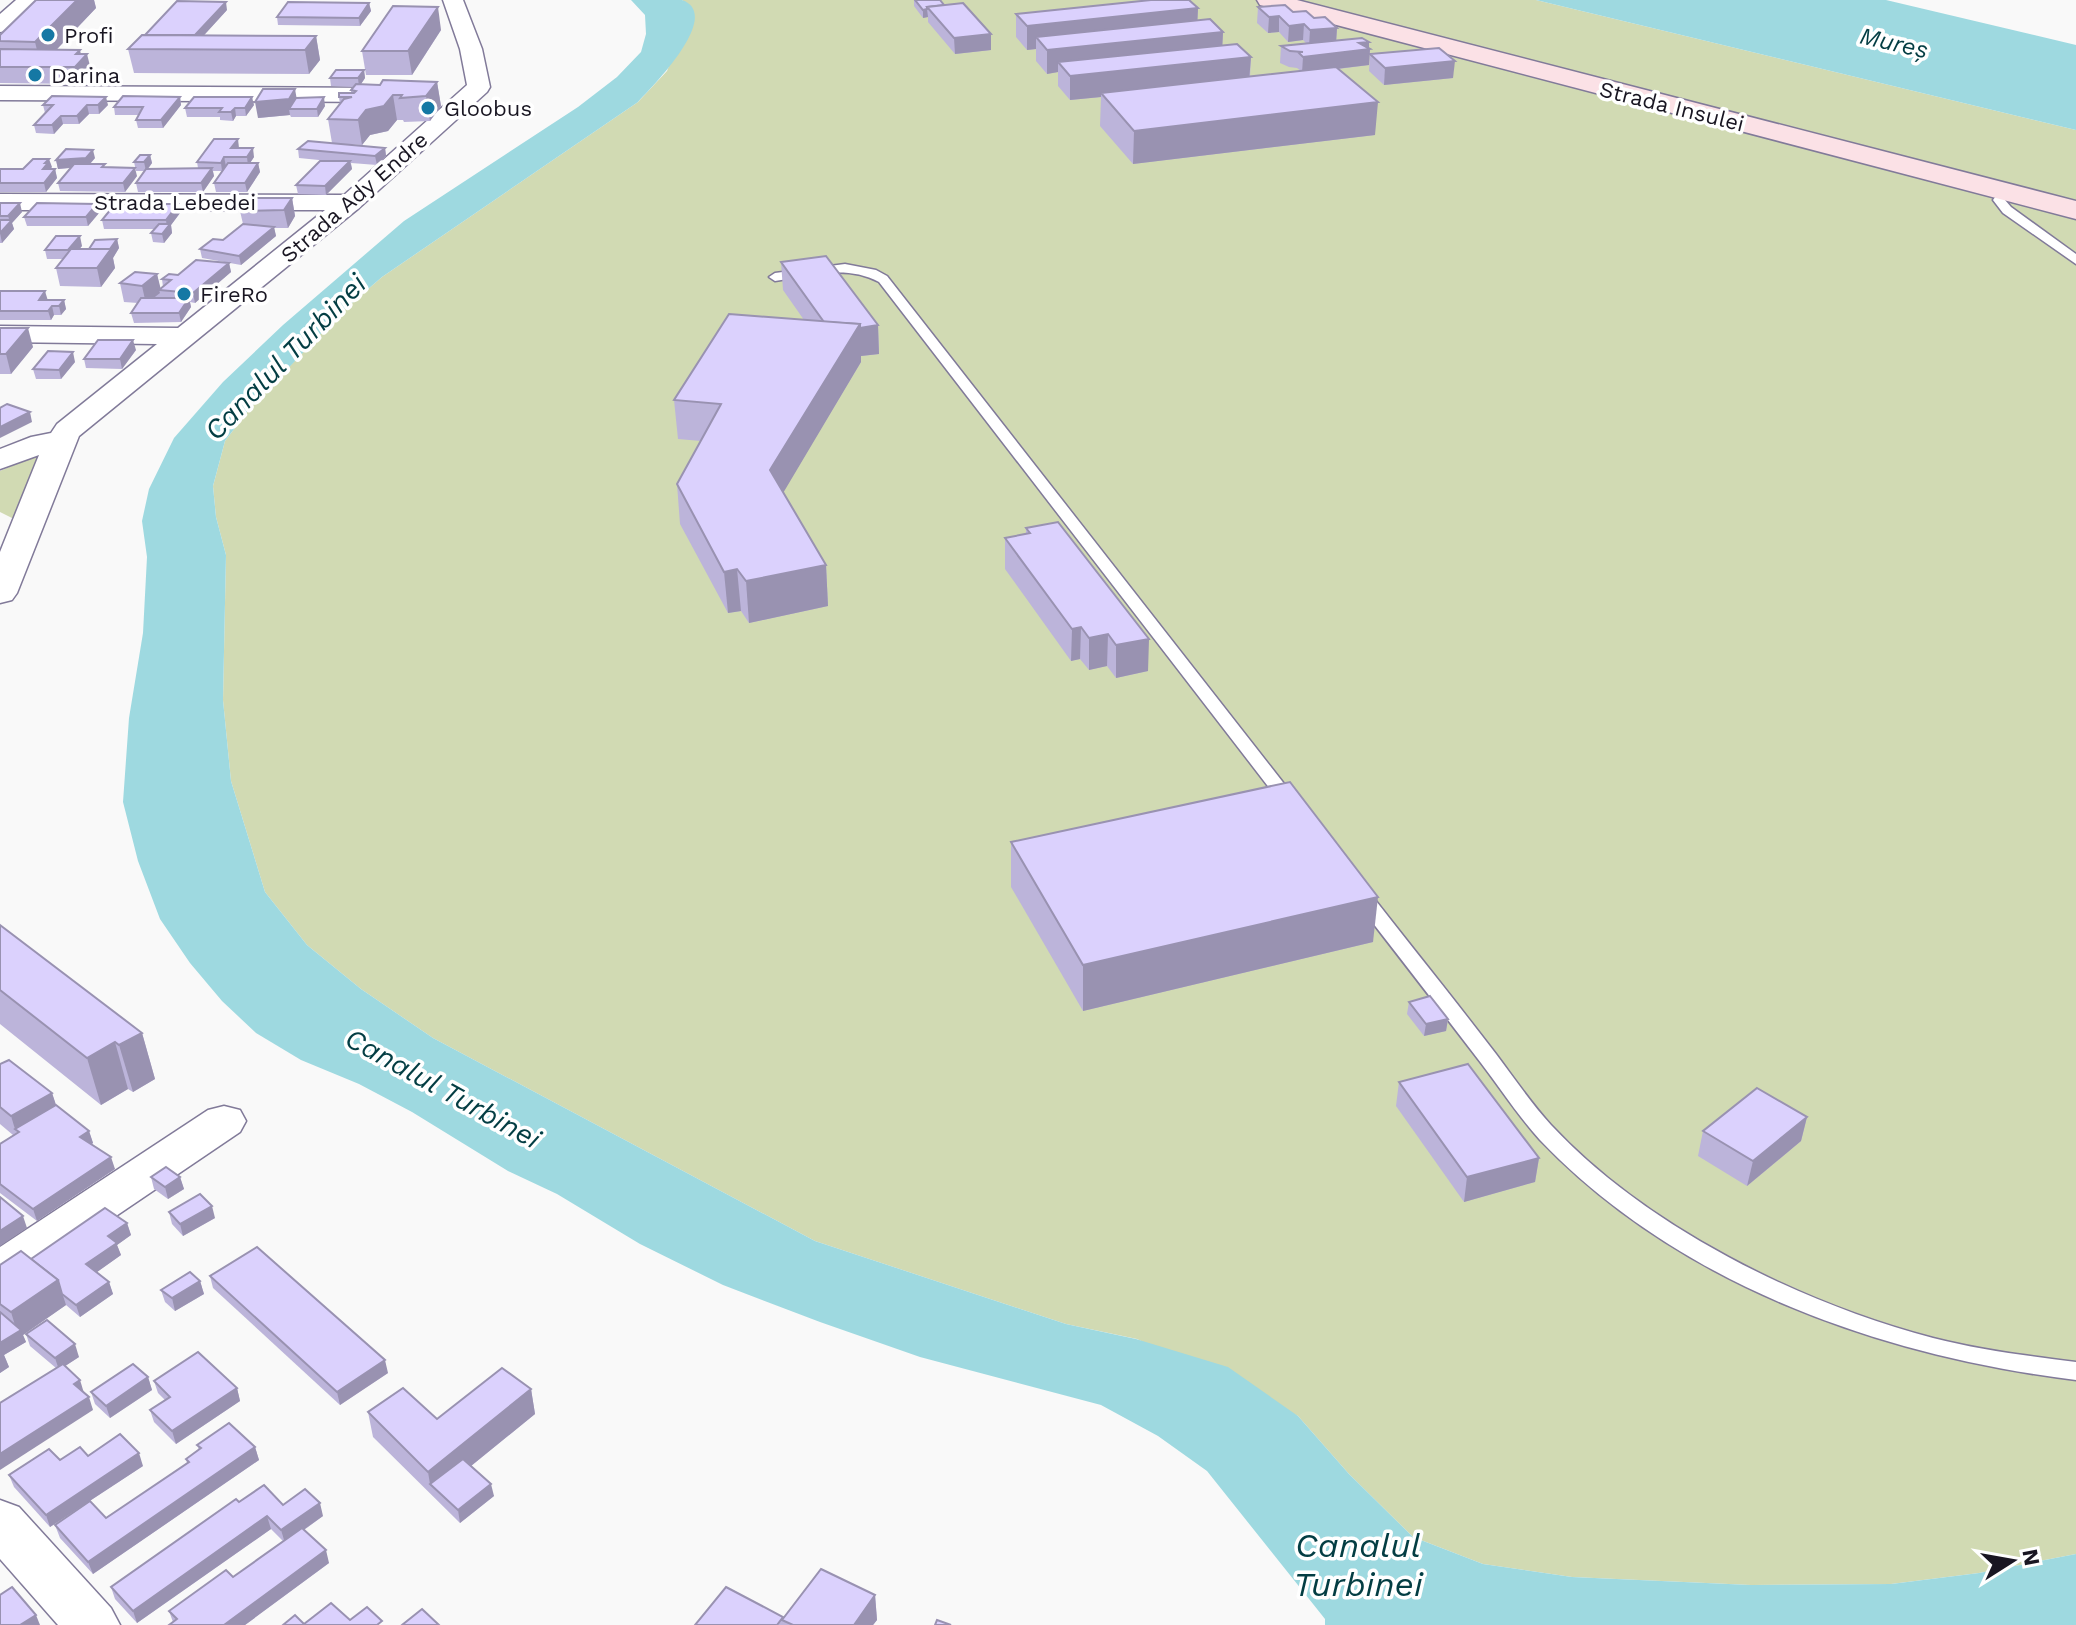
<svg xmlns="http://www.w3.org/2000/svg" width="2076" height="1625" font-family="'Work Sans',sans-serif">
<style>
.green{fill:#d1dab3}
.water{fill:#9ed9e0}
.lines{fill:none;stroke-linecap:round;stroke-linejoin:round}
.lane-casing{stroke:#817a99;stroke-width:3}
.street-casing{stroke:#817a99;stroke-width:3}
.secondary-casing{stroke:#817a99;stroke-width:3}
.lane{fill:#fff;fill-rule:evenodd}
.street{fill:#fff;fill-rule:evenodd}
.secondary{fill:#fbe1e6;fill-rule:evenodd}
.wall{fill:#bcb4da}
.shaded-wall{fill:#9992b1}
.building{fill:#dbd1fd;stroke:#9992b1;stroke-width:2}
.poi-dot{fill:#1578a4;stroke:#fff;stroke-width:3}
.labels{text-anchor:middle;stroke-width:7;stroke-linejoin:round;paint-order:stroke}
.far-poi-label{font-size:22px;fill:#191622;stroke:#fff;text-anchor:start}
.far-street-label{font-size:22px;fill:#191622;stroke:#fff}
.far-water-label{font-size:24px;font-style:italic;fill:#033d43;stroke:#fff}
.water-label{font-size:28px;font-style:italic;fill:#033d43;stroke:#fff}
.near-water-label{font-size:34px;font-style:italic;fill:#033d43;stroke:#fff}
</style>
<rect width="100%" height="100%" fill="#f9f9f9"/>
<g class="green">
<polygon points="682,0 1536,0 2076,130 2076,1554 1979,1573 1891,1584 1751,1585 1572,1577 1483,1564 1413,1537 1349,1474 1298,1416 1137,1339 1066,1324 815,1241 433,1038 361,989 307,945 265,892 231,781 223,700 226,555 216,517 213,486 225,441 250,408 339,314 382,277 638,102 667,71 692,8"/>
<polygon points="42,453 22,523 0,512 0,471"/>
</g>
<g class="water">
<path d="M631,0C645,0 668,0 682,0C724,15 651,88 638,102L382,277L339,314L296,360L250,408L225,441L213,486L216,517L226,555L223,700L231,781L265,892L307,945L361,989L433,1038L815,1241L1066,1324L1136,1339L1228,1367L1298,1416L1349,1474L1413,1537L1483,1564L1572,1577L1751,1585L1891,1584L1979,1573L2076,1554V1625H1325V1619L1207,1471L1158,1436L1101,1405L920,1357L820,1322L723,1285L640,1244L557,1194L508,1171L412,1112L359,1084L301,1060L256,1033L222,1001L190,963L160,919L138,861L123,802L129,718L143,633L147,557L142,521L149,489L174,438L223,382L283,325L404,221L578,107L617,77L641,52L646,34L645,15Z"/>
<polygon points="1536,0 1886,0 2076,45 2076,130"/>
</g>
<g class="lines">
<g class="lane-casing">
<g id="lane">
<polygon points="2001,189 2011,192 2005,200 2011,207 2076,254 2076,264 2003,213 1993,200"/>
<path d="M845,264L876,270L887,276L1296,799L1299,803L1296,807H1284L879,282C846,264 809,276 775,281L769,277L775,273Z"/>
<path d="M1362,890L1369,892C1411,946 1454,999 1496,1054C1514,1078 1531,1103 1551,1125C1646,1227 1800,1303 1933,1338C1980,1350 2028,1356 2076,1362V1380C1881,1356 1679,1285 1540,1140C1518,1116 1501,1089 1481,1063C1439,1008 1397,954 1355,900L1353,896Z"/>
</g>
</g>
<g class="street-casing">
<g id="street">
<polygon points="16,0 38,0 8,31 0,32 0,14"/>
<polygon points="443,0 463,0 482,49 490,87 487,92 359,208 79,436 17,593 12,600 0,603 0,552 39,455 0,469 0,449 31,437 51,433 57,424 157,344 0,342 0,326 178,328 325,210 0,210 0,194 344,195 467,85 460,49"/>
<polygon points="0,86 389,88 397,90 400,95 397,100 389,102 0,100"/>
<polygon points="224,1106 240,1110 246,1121 240,1132 17,1283 0,1289 0,1247 208,1110"/>
<polygon points="0,1500 19,1507 111,1608 120,1625 58,1625 0,1559"/>
</g>
</g>
<g class="secondary-casing">
<polygon id="secondary" points="1257,0 1297,0 2076,201 2076,219 1260,5"/>
</g>
<use href="#lane" class="lane"/>
<use href="#street" class="street"/>
<use href="#secondary" class="secondary"/>
</g>
<g class="wall">
<polygon points="36,0 94,0 96,8 56,50 81,54 91,70 78,84 0,83 0,35"/>
<polygon points="914,0 940,0 944,5 991,34 991,50 955,54 928,22 928,17 923,18 914,6"/>
<polygon points="369,3 371,11 360,26 278,25 277,17"/>
<polygon points="1258,7 1293,12 1314,18 1337,28 1336,41 1370,49 1369,65 1338,69 1375,135 1133,164 1100,126 1101,97 1070,100 1058,86 1058,72 1047,74 1036,61 1036,49 1027,50 1016,37 1016,14 1198,8 1197,21 1223,32 1222,45 1251,57 1250,77 1301,71 1297,68 1289,67 1280,63 1281,46 1307,44 1303,40 1288,42 1279,32 1268,33 1257,23"/>
<polygon points="227,10 204,35 316,36 320,60 309,74 134,73 128,49 145,35"/>
<polygon points="441,30 412,75 366,75 362,51"/>
<polygon points="1370,54 1453,78 1384,85 1369,71"/>
<polygon points="364,70 365,78 361,84 380,85 437,82 441,106 430,121 404,122 403,120 397,120 388,131 370,135 362,145 345,144 385,148 386,156 377,165 351,163 352,169 326,195 298,194 296,185 329,161 299,158 298,149 332,143 328,119 340,104 339,97 351,93 351,90 354,87 331,86 330,78"/>
<polygon points="180,97 181,105 163,128 138,128 136,120 139,115 115,115 114,107"/>
<polygon points="296,98 325,106 318,117 291,117 290,115 258,118"/>
<polygon points="43,105 108,105 99,114 89,114 79,124 63,124 54,134 36,133 34,125 45,113"/>
<polygon points="254,105 246,116 236,116 233,121 220,120 220,117 187,117 185,108"/>
<polygon points="239,148 254,157 250,163 258,163 260,172 247,192 216,192 214,183 222,171 213,171 214,176 203,192 138,192 136,183 145,171 136,171 134,162 150,155 152,163 148,169 198,168 197,162"/>
<polygon points="95,158 90,164 137,176 125,192 60,191 58,183 71,168 58,169 56,160"/>
<polygon points="52,167 50,169 55,169 57,178 46,192 0,192 0,169"/>
<polygon points="292,198 295,216 288,228 274,228 276,236 241,265 202,258 200,249 223,240 243,224 240,211"/>
<polygon points="0,203 22,212 12,223 14,229 2,243 0,243"/>
<polygon points="97,204 99,213 88,226 27,226 24,217"/>
<polygon points="180,213 171,225 172,233 164,243 153,242 151,233 154,229 104,229 102,220"/>
<polygon points="117,239 119,248 113,258 115,268 101,287 60,286 56,268 63,259 47,259 45,250 82,246 79,249 89,249"/>
<polygon points="781,262 878,325 879,354 861,356 861,362 783,492 826,565 828,606 749,623 741,611 728,613 680,524 677,484 701,441 678,439 674,400 804,320 783,290"/>
<polygon points="229,263 231,272 195,303 190,302 191,307 181,322 134,323 131,313 138,303 124,302 120,283 157,274 160,289 163,287 162,279"/>
<polygon points="0,291 47,300 64,300 66,309 61,315 54,315 51,320 0,320"/>
<polygon points="0,328 33,347 11,374 0,374"/>
<polygon points="136,350 122,369 86,368 84,359"/>
<polygon points="75,362 61,379 36,379 33,369"/>
<polygon points="1026,528 1148,671 1116,678 1107,666 1089,670 1080,659 1071,661 1005,569 1005,538 1026,534"/>
<polygon points="1011,842 1373,942 1083,1011 1011,887"/>
<polygon points="0,925 142,1033 155,1079 133,1092 128,1089 101,1105 0,1024"/>
<polygon points="1409,1002 1448,1019 1446,1031 1424,1036 1407,1014"/>
<polygon points="0,1064 52,1093 56,1105 89,1131 93,1143 92,1144 115,1169 37,1221 0,1193 0,1144 13,1135 0,1124"/>
<polygon points="1399,1082 1539,1158 1535,1182 1464,1202 1396,1106"/>
<polygon points="1807,1117 1801,1141 1747,1186 1698,1156 1703,1131"/>
<polygon points="151,1177 180,1177 184,1189 168,1199 154,1189"/>
<polygon points="169,1212 215,1218 183,1236 172,1224"/>
<polygon points="127,1223 131,1235 117,1245 121,1255 97,1272 109,1282 113,1294 80,1317 66,1305 23,1335 26,1342 4,1355 9,1367 0,1373 0,1265 31,1259"/>
<polygon points="210,1276 388,1373 340,1405 213,1288"/>
<polygon points="200,1281 204,1294 175,1311 165,1302 161,1290"/>
<polygon points="26,1334 79,1357 65,1366 84,1393 93,1410 56,1368 30,1346"/>
<polygon points="148,1377 152,1390 110,1418 95,1404 91,1392"/>
<polygon points="154,1381 237,1388 240,1401 176,1444 154,1422 150,1410 165,1400 158,1393"/>
<polygon points="531,1389 535,1414 471,1466 494,1496 460,1523 373,1437 368,1412 437,1419"/>
<polygon points="197,1445 255,1447 259,1460 93,1574 60,1538 55,1525 106,1518 187,1463 186,1459 199,1450"/>
<polygon points="88,1456 143,1466 50,1527 14,1487 9,1475 60,1460"/>
<polygon points="239,1502 283,1505 323,1516 304,1530 329,1563 245,1625 169,1625 173,1622 169,1611 233,1577 283,1541 271,1529 137,1623 115,1599 111,1587"/>
<polygon points="875,1595 877,1620 873,1625 695,1625 783,1618"/>
</g>
<g class="shaded-wall">
<polygon points="77,0 94,0 96,8 41,66 35,42"/>
<polygon points="226,2 227,10 196,44 194,36"/>
<polygon points="369,3 371,11 360,26 359,18"/>
<polygon points="438,7 441,30 412,75 408,51"/>
<polygon points="1198,8 1197,32 1036,37 1036,49 1027,50 1027,26"/>
<polygon points="927,9 928,17 923,18 923,10"/>
<polygon points="1279,16 1279,32 1268,33 1269,17"/>
<polygon points="1304,24 1303,40 1288,42 1289,26"/>
<polygon points="1337,28 1336,44 1309,46 1310,30"/>
<polygon points="1223,32 1222,55 1058,62 1058,72 1047,74 1047,50"/>
<polygon points="991,34 991,50 955,54 954,38"/>
<polygon points="316,36 320,60 309,74 305,50"/>
<polygon points="1369,42 1369,49 1370,49 1369,65 1302,73 1303,57 1359,43"/>
<polygon points="80,50 82,59 87,54 91,70 78,84 75,67 76,54"/>
<polygon points="1251,57 1249,81 1101,93 1101,97 1070,100 1070,76"/>
<polygon points="1455,61 1453,78 1384,85 1385,68"/>
<polygon points="364,70 365,78 359,87 358,78"/>
<polygon points="437,82 441,106 430,121 426,96"/>
<polygon points="295,89 298,106 289,109 290,115 258,118 255,102"/>
<polygon points="393,95 397,120 388,131 370,135 362,145 358,120 366,110"/>
<polygon points="106,97 108,105 99,114 98,105"/>
<polygon points="180,97 181,105 163,128 161,120"/>
<polygon points="252,97 254,105 246,116 245,108"/>
<polygon points="324,97 325,106 318,117 317,109"/>
<polygon points="1378,102 1375,135 1133,164 1134,131"/>
<polygon points="87,105 89,114 79,124 77,116"/>
<polygon points="235,108 236,116 233,121 231,112"/>
<polygon points="61,116 63,124 54,134 52,125"/>
<polygon points="238,139 239,148 231,148"/>
<polygon points="253,148 254,157 248,166 247,157"/>
<polygon points="385,148 386,156 377,165 375,156"/>
<polygon points="93,150 95,158 88,166 58,169 56,160"/>
<polygon points="150,155 152,163 146,171 144,162"/>
<polygon points="224,157 226,166 222,171 221,163"/>
<polygon points="49,159 52,167 49,170 43,169 45,163"/>
<polygon points="350,161 352,169 326,195 325,186"/>
<polygon points="258,163 260,172 247,192 245,183"/>
<polygon points="135,168 137,176 125,192 123,183"/>
<polygon points="212,168 214,176 203,192 201,183"/>
<polygon points="55,169 57,178 46,192 44,183"/>
<polygon points="292,198 295,216 288,228 284,210"/>
<polygon points="20,203 22,212 12,223 14,229 2,243 0,233 10,222 8,216"/>
<polygon points="97,204 99,213 88,226 86,217"/>
<polygon points="178,204 180,213 171,225 172,233 164,243 162,234 167,228 166,220"/>
<polygon points="274,227 276,236 241,265 239,256"/>
<polygon points="80,236 82,246 71,259 68,250"/>
<polygon points="117,239 119,248 113,258 115,268 101,287 97,268"/>
<polygon points="229,263 231,272 195,303 193,293"/>
<polygon points="157,274 161,290 159,290 160,293 146,304 142,286"/>
<polygon points="45,291 48,301 39,300"/>
<polygon points="189,298 191,307 181,322 179,313"/>
<polygon points="64,300 66,309 61,315 59,306"/>
<polygon points="52,306 54,315 51,320 48,311"/>
<polygon points="860,324 878,325 879,354 861,356 861,362 773,510 770,470"/>
<polygon points="28,328 33,347 11,374 6,354"/>
<polygon points="133,340 136,350 122,369 120,359"/>
<polygon points="73,352 75,362 61,379 59,370"/>
<polygon points="30,412 32,422 0,438 0,427"/>
<polygon points="826,565 828,606 749,623 746,581"/>
<polygon points="737,569 741,611 728,613 724,572"/>
<polygon points="1081,627 1080,659 1071,661 1072,629"/>
<polygon points="1108,634 1107,666 1089,670 1089,638"/>
<polygon points="1149,639 1148,671 1116,678 1116,645"/>
<polygon points="1378,897 1373,942 1083,1011 1083,965"/>
<polygon points="1448,1019 1446,1031 1424,1036 1426,1024"/>
<polygon points="142,1033 155,1079 133,1092 119,1045"/>
<polygon points="115,1042 128,1089 101,1105 87,1058"/>
<polygon points="52,1093 60,1117 19,1132 15,1129 11,1116"/>
<polygon points="1807,1117 1801,1141 1747,1186 1753,1161"/>
<polygon points="89,1131 93,1143 84,1149 80,1137"/>
<polygon points="111,1157 115,1169 37,1221 33,1209"/>
<polygon points="1539,1158 1535,1182 1464,1202 1467,1177"/>
<polygon points="180,1177 184,1189 168,1199 165,1187"/>
<polygon points="212,1206 215,1218 183,1236 180,1224"/>
<polygon points="23,1216 27,1228 0,1246 0,1231"/>
<polygon points="127,1223 131,1235 117,1245 121,1255 90,1277 86,1264 108,1236"/>
<polygon points="58,1280 66,1305 23,1335 26,1342 4,1355 9,1367 0,1373 0,1343 17,1332 11,1312"/>
<polygon points="200,1281 204,1294 175,1311 172,1298"/>
<polygon points="109,1282 113,1294 80,1317 76,1305"/>
<polygon points="75,1344 79,1357 59,1370 55,1358"/>
<polygon points="385,1360 388,1373 340,1405 337,1392"/>
<polygon points="148,1377 152,1390 110,1418 106,1406"/>
<polygon points="80,1380 84,1393 74,1384"/>
<polygon points="237,1388 240,1401 176,1444 172,1431"/>
<polygon points="531,1389 535,1414 439,1492 430,1484 428,1472"/>
<polygon points="89,1397 93,1410 0,1470 0,1454"/>
<polygon points="255,1447 259,1460 93,1574 88,1562"/>
<polygon points="139,1453 143,1466 50,1527 46,1515"/>
<polygon points="491,1484 494,1496 460,1523 458,1510"/>
<polygon points="320,1503 323,1516 285,1543 281,1530"/>
<polygon points="267,1516 271,1529 137,1623 133,1611"/>
<polygon points="326,1550 329,1563 245,1625 224,1625"/>
<polygon points="875,1595 877,1620 873,1625 854,1625"/>
<polygon points="36,1615 40,1625 20,1625"/>
</g>
<g class="building">
<polygon points="36,0 77,0 35,42 0,41 0,35"/>
<polygon points="915,0 940,0 944,5 927,7 927,9 923,10"/>
<polygon points="1151,0 1189,0 1198,8 1027,26 1016,14"/>
<polygon points="177,1 226,2 195,35 145,35"/>
<polygon points="288,2 369,3 359,18 277,17"/>
<polygon points="963,3 991,34 954,38 927,7"/>
<polygon points="1285,5 1293,12 1306,11 1314,18 1325,17 1337,28 1310,30 1304,24 1289,26 1279,16 1269,17 1258,7"/>
<polygon points="393,6 438,7 408,51 362,51"/>
<polygon points="1210,19 1223,32 1047,50 1036,37"/>
<polygon points="142,35 316,36 305,50 128,49"/>
<polygon points="1362,38 1369,42 1359,43 1370,49 1303,57 1298,52 1303,52 1290,51 1281,46"/>
<polygon points="1237,44 1251,57 1070,76 1058,62"/>
<polygon points="1439,48 1455,61 1385,68 1370,54"/>
<polygon points="0,49 80,50 76,54 87,54 75,67 0,67"/>
<polygon points="1336,67 1378,102 1134,131 1101,93"/>
<polygon points="336,70 364,70 358,78 330,78"/>
<polygon points="383,80 437,82 426,96 400,98 402,95 393,95 384,106 366,110 358,120 328,119 344,99 352,97 339,97 339,93 354,93 356,91 351,90 356,84 380,85"/>
<polygon points="263,89 295,89 289,99 255,102"/>
<polygon points="52,96 106,97 98,105 87,105 77,116 61,116 52,125 34,125 53,105 43,105"/>
<polygon points="123,96 180,97 161,120 136,120 143,107 114,107"/>
<polygon points="194,97 252,97 245,108 235,108 231,112 219,112 222,108 185,108"/>
<polygon points="324,97 317,109 289,109 296,98"/>
<polygon points="214,139 238,139 231,148 253,148 247,157 224,157 221,163 197,162"/>
<polygon points="308,141 385,148 375,156 298,149"/>
<polygon points="66,149 93,150 86,158 56,160"/>
<polygon points="140,155 150,155 144,162 134,162"/>
<polygon points="33,159 49,159 45,163 48,163 43,169 55,169 44,183 0,183 0,169 23,169"/>
<polygon points="320,161 350,161 325,186 296,185"/>
<polygon points="228,163 258,163 245,183 214,183"/>
<polygon points="74,164 105,164 102,167 135,168 123,183 58,183"/>
<polygon points="212,168 201,183 136,183 146,169"/>
<polygon points="248,198 292,198 284,210 240,211"/>
<polygon points="0,203 20,203 8,216 0,216"/>
<polygon points="37,203 97,204 86,217 24,217"/>
<polygon points="115,204 178,204 166,220 102,220"/>
<polygon points="0,220 12,220 0,233"/>
<polygon points="159,224 170,224 162,234 151,233"/>
<polygon points="243,224 274,227 239,256 200,249 213,239 223,240"/>
<polygon points="56,236 80,236 68,250 45,250"/>
<polygon points="117,239 110,249 89,249 95,240"/>
<polygon points="71,249 111,249 97,268 56,268"/>
<polygon points="826,256 878,325 860,328 860,324 824,322 781,262"/>
<polygon points="196,260 229,263 193,293 159,290 171,280 162,279 169,274 178,275"/>
<polygon points="135,272 157,274 142,286 120,283"/>
<polygon points="0,291 45,291 39,300 64,300 59,306 52,306 48,311 0,311"/>
<polygon points="141,298 189,298 179,313 131,313"/>
<polygon points="729,314 860,324 770,470 826,565 746,581 737,569 724,572 677,484 721,404 674,400"/>
<polygon points="0,328 28,328 6,354 0,354"/>
<polygon points="98,340 133,340 120,359 84,359"/>
<polygon points="48,351 73,352 59,370 33,369"/>
<polygon points="7,404 30,412 0,427 0,408"/>
<polygon points="1058,522 1149,639 1116,645 1108,634 1089,638 1081,627 1072,629 1005,538 1030,533 1026,528"/>
<polygon points="1290,782 1378,897 1083,965 1011,842"/>
<polygon points="0,925 142,1033 119,1045 115,1042 87,1058 0,990"/>
<polygon points="1430,996 1448,1019 1426,1024 1409,1002"/>
<polygon points="9,1060 52,1093 11,1116 0,1107 0,1064"/>
<polygon points="1468,1064 1539,1158 1467,1177 1399,1082"/>
<polygon points="1757,1088 1807,1117 1753,1161 1703,1131"/>
<polygon points="56,1105 89,1131 80,1137 111,1157 33,1209 0,1184 0,1144 19,1132 15,1129"/>
<polygon points="166,1167 180,1177 165,1187 151,1177"/>
<polygon points="200,1194 212,1206 180,1224 169,1212"/>
<polygon points="0,1197 23,1216 0,1231"/>
<polygon points="105,1208 127,1223 108,1236 117,1243 86,1264 109,1282 76,1305 62,1294 58,1280 31,1259"/>
<polygon points="257,1247 385,1360 337,1392 210,1276"/>
<polygon points="21,1251 58,1280 11,1312 0,1304 0,1265"/>
<polygon points="190,1272 200,1281 172,1298 161,1290"/>
<polygon points="0,1312 21,1330 0,1343"/>
<polygon points="47,1320 75,1344 55,1358 26,1334"/>
<polygon points="198,1352 237,1388 172,1431 150,1410 170,1397 154,1381"/>
<polygon points="63,1364 80,1380 74,1384 89,1397 0,1454 0,1403"/>
<polygon points="133,1364 148,1377 106,1406 91,1392"/>
<polygon points="502,1368 531,1389 428,1472 368,1412 403,1388 437,1419"/>
<polygon points="229,1423 255,1447 88,1562 55,1525 90,1501 106,1518 189,1462 186,1459 201,1448 197,1445"/>
<polygon points="120,1434 139,1453 46,1515 9,1475 49,1449 60,1460 80,1447 88,1456"/>
<polygon points="463,1459 491,1484 458,1510 430,1484"/>
<polygon points="264,1485 283,1505 305,1489 320,1503 281,1530 267,1516 133,1611 111,1587 236,1499 239,1502"/>
<polygon points="302,1528 326,1550 224,1625 169,1625 177,1619 169,1611 226,1570 233,1577"/>
<polygon points="821,1569 875,1595 854,1625 793,1625 782,1620"/>
<polygon points="12,1587 36,1615 20,1625 0,1625 0,1595"/>
<polygon points="726,1587 783,1617 777,1625 695,1625"/>
<polygon points="331,1603 350,1620 367,1607 382,1621 377,1625 283,1625 295,1615 304,1624"/>
<polygon points="422,1609 439,1625 402,1625"/>
<polygon points="937,1620 951,1625 935,1625"/>
</g>
<g class="poi-dot">
<circle cx="48" cy="35" r="8"/>
<circle cx="35" cy="75" r="8"/>
<circle cx="428" cy="108" r="8"/>
<circle cx="184" cy="294" r="8"/>
</g>
<g class="labels">
<g class="far-poi-label">
<text x="64" y="43">Profi</text>
<text x="51" y="83">Darina</text>
<text x="444" y="116">Gloobus</text>
<text x="200" y="302">FireRo</text>
</g>
<g class="far-street-label">
<text transform="translate(1672 106) rotate(14)" y="8">Strada Insulei</text>
<text transform="translate(354 197) rotate(-41)" y="8">Strada Ady Endre</text>
<text x="175" y="210">Strada Lebedei</text>
</g>
<g class="far-water-label">
<text transform="translate(1894 43) rotate(13)" y="8">Mureș</text>
</g>
<g class="water-label">
<text transform="translate(285 357) rotate(-46)" y="10">Canalul Turbinei</text>
<text transform="translate(443 1088) rotate(29)" y="10">Canalul Turbinei</text>
</g>
<g class="near-water-label">
<text x="1358" y="1557">Canalul<tspan x="1358" dy="39">Turbinei</tspan></text>
</g>
</g>
<g transform="translate(2012 1561) rotate(79)" stroke="#ffffff" stroke-width="6" paint-order="stroke">
<path d="M0-6L14 30L0 20L-14 30Z" fill="#191622"/>
<text y="-12" font-size="22" font-weight="bold" text-anchor="middle" fill="#191622">N</text>
</g>
</svg>
